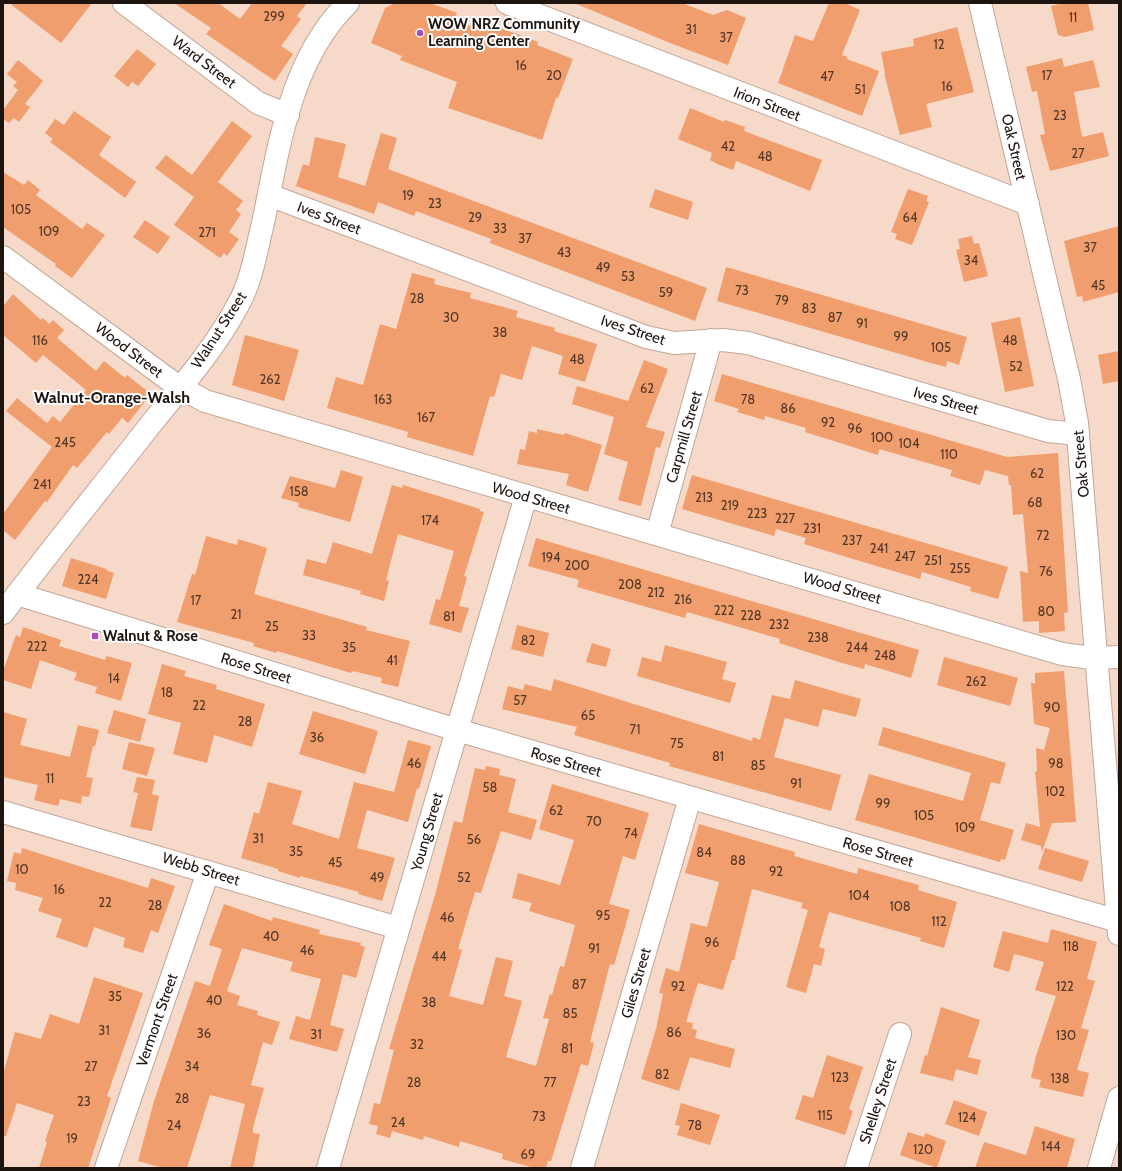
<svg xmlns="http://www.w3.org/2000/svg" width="1122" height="1171" font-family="Cabin,sans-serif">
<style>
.building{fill:#f09e6d}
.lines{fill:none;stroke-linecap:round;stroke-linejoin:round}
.minor-casing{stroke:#c1a697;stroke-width:24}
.major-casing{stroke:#c1a697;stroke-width:24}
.minor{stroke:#fff;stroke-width:22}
.major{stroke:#fff;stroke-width:22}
.poi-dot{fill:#ae4cb3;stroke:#fff;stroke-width:1.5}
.labels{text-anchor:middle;stroke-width:4;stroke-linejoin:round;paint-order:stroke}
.number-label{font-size:13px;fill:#523626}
.poi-label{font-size:15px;font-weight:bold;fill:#1e140f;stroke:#fff;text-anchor:start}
.street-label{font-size:15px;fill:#1e140f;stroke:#fff}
.neighbourhood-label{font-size:16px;font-weight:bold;fill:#1e140f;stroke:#fff}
</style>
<rect width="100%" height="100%" fill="#f6d9c9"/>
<g class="building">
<polygon points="9,3 92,3 61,43"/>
<polygon points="174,3 218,3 240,19 252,3 307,3 297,16 301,19 281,46 293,54 275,81 206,34 211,28"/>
<polygon points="395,3 430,3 457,13 454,20 484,31 487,23 538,42 537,45 573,59 558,98 556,98 542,140 448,108 457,82 400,60 402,56 371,43 385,8"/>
<polygon points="574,3 682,3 713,15 727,10 746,18 728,65 670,43"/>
<polygon points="829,3 845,3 860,10 842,55 847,57 847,59 879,71 862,116 778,83 795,35 813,41"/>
<polygon points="1063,3 1088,3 1094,30 1065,37 1058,35 1051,6"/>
<polygon points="957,27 974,92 926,104 932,127 900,135 884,73 885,73 881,52 914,46 913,39"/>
<polygon points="137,49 156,64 138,86 132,82 128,87 114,76"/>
<polygon points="1062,58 1064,67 1093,60 1100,87 1074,92 1082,137 1103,132 1109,156 1050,171 1040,135 1045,134 1037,91 1032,92 1026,67"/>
<polygon points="18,60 43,81 25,104 30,107 19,122 14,118 9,123 3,119 3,110 18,90 13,86 17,82 7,74"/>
<polygon points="690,108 724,122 725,120 745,127 744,131 822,160 810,191 736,161 733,170 717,164 710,160 712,153 678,139"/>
<polygon points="74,111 111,137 99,155 136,182 125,198 50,142 53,139 45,133 55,119 64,125"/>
<polygon points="232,121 252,136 218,182 243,201 236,210 241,214 229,232 239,239 227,256 224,253 220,258 174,225 194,197 155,168 166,155 192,175"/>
<polygon points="381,133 397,138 388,169 707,288 695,321 490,243 491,239 416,211 414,216 378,202 374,214 296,186 303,164 309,166 315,137 346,144 338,177 365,186"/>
<polygon points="3,172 24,185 28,180 40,190 36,195 82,229 87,223 105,235 72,278 55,266 56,264 3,227"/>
<polygon points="655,189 693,202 688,220 649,207"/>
<polygon points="908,189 928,196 926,201 929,202 912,245 895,239 897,234 891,232"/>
<polygon points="145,220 170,237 158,254 133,237"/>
<polygon points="1119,226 1119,292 1083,302 1082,296 1077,297 1064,241"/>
<polygon points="972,236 974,244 979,243 988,276 964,282 956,250 960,249 958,239"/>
<polygon points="726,267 967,337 959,365 947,361 946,367 931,363 717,301"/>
<polygon points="412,273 435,279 434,284 471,293 470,298 518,311 516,317 555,328 554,331 597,344 585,382 558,374 563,356 532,346 522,380 501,374 494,397 490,396 473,456 407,437 408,432 327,408 336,377 363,385 380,324 396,329"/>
<polygon points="13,294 41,320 43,318 49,324 53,320 64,330 57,338 96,371 104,361 125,378 127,375 151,394 128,423 122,418 109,434 107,432 77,468 73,465 47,502 45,501 15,540 3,530 3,514 52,447 6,411 17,398 47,423 53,416 60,422 86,390 43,355 36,363 3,335 3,306"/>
<polygon points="1020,317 1034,386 1005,392 991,323"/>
<polygon points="245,335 299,350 284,401 232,385"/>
<polygon points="1119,351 1119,381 1103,384 1098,355"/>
<polygon points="644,360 668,369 646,427 665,432 660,448 656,447 641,506 618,500 628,462 604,454 614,417 572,404 577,386 628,401"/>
<polygon points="722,374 1007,457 1058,453 1068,612 1064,613 1065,631 1039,633 1039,621 1023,622 1020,571 1028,573 1023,514 1013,515 1011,485 1009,485 1008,476 985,470 980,485 950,476 952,470 879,449 878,455 805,432 806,428 765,416 764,420 737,412 739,409 714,401"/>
<polygon points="537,429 564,435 565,433 602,445 588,492 566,485 569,474 517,464 520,449 525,450 529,431 537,433"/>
<polygon points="341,470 363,477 350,522 298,507 299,503 281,498 290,476 335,488"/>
<polygon points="692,475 1008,567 998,599 970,591 971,587 922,572 920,579 843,556 804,544 806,538 776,529 774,536 682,509"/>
<polygon points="392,485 402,488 403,485 480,509 480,511 484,512 464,576 467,577 459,606 469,608 461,633 429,624 436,599 440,600 454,551 398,534 386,580 389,581 384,601 360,594 361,591 303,575 307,559 326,564 333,542 372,554"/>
<polygon points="206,536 237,545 238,539 267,548 254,594 367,627 366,630 410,641 398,687 381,683 382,678 353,671 351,673 277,651 276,653 253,646 254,643 177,622 192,574 195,575"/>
<polygon points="536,538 919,650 911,678 865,664 864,669 842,663 779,643 780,639 687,612 685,618 577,587 579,580 528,566"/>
<polygon points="71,558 107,569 106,570 114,573 106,599 62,586"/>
<polygon points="517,625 549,633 543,657 511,649"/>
<polygon points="23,627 61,640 59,646 105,660 106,656 132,663 121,701 95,693 97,687 74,680 77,673 40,660 31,689 3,680 3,671 16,635 20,637"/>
<polygon points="592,643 611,649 606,667 586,662"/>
<polygon points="665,645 727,662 722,679 736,683 730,703 637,676 642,657 661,662"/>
<polygon points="944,657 1018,678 1010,706 937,685"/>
<polygon points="162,664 186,671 184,676 217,685 216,689 265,704 252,747 214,735 207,763 173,754 181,723 148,714"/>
<polygon points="1064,671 1076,822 1052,823 1042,852 1041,846 1021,840 1026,823 1040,827 1035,771 1037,772 1036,748 1044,750 1050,728 1034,724 1031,682 1035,684 1035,673"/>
<polygon points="554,679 752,741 753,737 760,740 772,695 790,699 795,680 861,699 856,717 823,709 818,727 785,718 774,757 841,775 831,811 669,766 670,763 574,735 577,727 502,709 508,686 523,690 525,684 551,691"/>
<polygon points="114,710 146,719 140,742 107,733"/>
<polygon points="313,711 378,731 365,774 299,754"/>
<polygon points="3,712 27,719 20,745 70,757 78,725 99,730 95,746 93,746 86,777 93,778 89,797 82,796 81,804 60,799 58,806 34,800 38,785 3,777"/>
<polygon points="883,727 1006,763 1000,784 991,782 980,820 1014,830 1005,860 1001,859 1000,862 855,820 869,774 963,801 971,773 878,745"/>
<polygon points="408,740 431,746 419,789 417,788 408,822 367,810 357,848 395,858 382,901 358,894 359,892 300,876 300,878 278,871 278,869 241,858 254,812 259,814 268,782 302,791 292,824 339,839 354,782 394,792"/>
<polygon points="129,742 155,748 147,776 122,769"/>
<polygon points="486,766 500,769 499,775 516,779 508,812 537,820 531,840 501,831 481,893 475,892 458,949 462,950 449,996 483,1005 496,957 513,961 504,996 522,1001 506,1057 536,1066 549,1019 543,1018 550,994 552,995 560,966 564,967 575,925 529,911 532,903 512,898 518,873 560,885 574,840 539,829 552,784 649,813 635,860 623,856 609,904 630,910 614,965 610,964 590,1042 594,1043 588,1066 581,1064 551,1161 548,1161 546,1168 534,1168 502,1159 503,1154 460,1141 459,1147 424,1136 423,1140 392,1131 390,1138 376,1134 378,1126 369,1124 374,1103 380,1104 394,1050 389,1049 435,895 454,821 462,823 475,768 485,770"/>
<polygon points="137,777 155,780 152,794 159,796 152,831 130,827 138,793 133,792"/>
<polygon points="699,824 795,852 794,856 857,874 858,868 919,885 918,890 957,902 944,948 920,941 921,938 829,912 819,947 825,949 821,966 814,964 806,993 786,987 808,910 801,908 803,903 752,889 734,960 732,960 723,990 698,983 686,1022 693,1023 692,1029 697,1030 695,1038 735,1049 730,1068 690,1057 679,1091 641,1079 656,1029 663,994 659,993 666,968 679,972 691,923 707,927 719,882 685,873"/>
<polygon points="22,848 148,888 151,878 175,886 158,933 151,930 143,953 123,947 125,938 94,927 87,948 56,937 62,919 38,911 43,898 15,890 16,883 7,881 14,852 21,854"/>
<polygon points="1045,848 1089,861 1082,882 1038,869"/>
<polygon points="224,904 272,921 273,917 320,930 319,934 361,943 360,945 365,947 356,978 343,974 330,1025 344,1029 337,1052 289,1039 296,1016 310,1020 321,979 290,971 293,962 242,948 227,991 240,996 237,1005 258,1011 257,1015 280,1022 272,1045 263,1042 251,1085 264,1088 253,1128 253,1133 260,1134 253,1168 230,1168 245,1104 210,1095 187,1168 163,1168 138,1161 154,1101 195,981 210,986 222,949 209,945"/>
<polygon points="1051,929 1097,942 1087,979 1095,981 1081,1028 1089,1030 1077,1070 1089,1073 1083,1097 1039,1087 1041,1080 1031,1078 1036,1056 1056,996 1035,990 1044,962 1014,954 1009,972 993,967 1003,931 1048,943"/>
<polygon points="94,977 143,993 107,1096 111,1098 88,1168 39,1168 47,1142 45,1141 54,1115 17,1103 6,1136 3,1136 3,1074 15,1032 41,1039 50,1014 79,1024"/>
<polygon points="941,1007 980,1020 968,1057 981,1060 977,1075 956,1069 953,1081 920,1073 925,1055 927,1056"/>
<polygon points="827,1055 863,1067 849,1109 853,1111 845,1135 795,1119 803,1095 813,1098"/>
<polygon points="954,1100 987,1112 979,1136 945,1124"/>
<polygon points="681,1103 720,1115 710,1145 677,1135 680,1126 675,1125"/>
<polygon points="1035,1126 1075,1139 1067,1168 975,1168 984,1142 1026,1155"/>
<polygon points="908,1132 924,1137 925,1133 946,1141 937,1168 900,1155"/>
</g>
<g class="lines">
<g class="minor-casing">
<g id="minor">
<polyline points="124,3 258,103 288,115"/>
<polyline points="507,3 1028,204"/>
<polyline points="980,3 1069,379 1077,423 1119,934"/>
<polyline points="269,195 646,337 674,343 723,340 748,343 1048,431 1078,434"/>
<polyline points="3,257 176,385 205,401 1062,654 1092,658 1119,657"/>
<polyline points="657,534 711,340"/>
<polyline points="17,594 457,730 1118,921"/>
<polyline points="3,812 398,928"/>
<polyline points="106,1168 208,872"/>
<polyline points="328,1168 526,496"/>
<polyline points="582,1168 690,798"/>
<polyline points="856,1168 900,1034"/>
<polyline points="1099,1168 1119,1098"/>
</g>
</g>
<g class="major-casing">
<path id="major" d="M3,613C51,549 102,487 151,424C182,386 215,348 238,305C252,280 256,251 263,223C279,147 290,60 348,3"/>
</g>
<use href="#minor" class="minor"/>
<use href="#major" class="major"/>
</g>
<g class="poi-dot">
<circle cx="420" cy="33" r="4"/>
<rect x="91" y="632" width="8" height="8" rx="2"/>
</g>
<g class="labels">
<g class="number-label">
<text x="274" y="21">299</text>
<text x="1073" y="22">11</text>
<text x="691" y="34">31</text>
<text x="726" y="42">37</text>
<text x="939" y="49">12</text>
<text x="521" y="70">16</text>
<text x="554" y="80">20</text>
<text x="1047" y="80">17</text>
<text x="827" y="81">47</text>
<text x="947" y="91">16</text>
<text x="860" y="94">51</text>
<text x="1060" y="120">23</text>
<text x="728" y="151">42</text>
<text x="1078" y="158">27</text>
<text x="765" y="161">48</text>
<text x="408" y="200">19</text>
<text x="435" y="208">23</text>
<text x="21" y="214">105</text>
<text x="475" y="222">29</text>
<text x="910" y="222">64</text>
<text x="500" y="233">33</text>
<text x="49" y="236">109</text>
<text x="207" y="237">271</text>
<text x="525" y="243">37</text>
<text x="1090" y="252">37</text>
<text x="564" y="257">43</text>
<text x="971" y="265">34</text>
<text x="603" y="272">49</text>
<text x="628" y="281">53</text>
<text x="1098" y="290">45</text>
<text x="742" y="295">73</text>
<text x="666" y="297">59</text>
<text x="417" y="303">28</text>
<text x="782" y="305">79</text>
<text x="809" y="313">83</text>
<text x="451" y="322">30</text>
<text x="835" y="322">87</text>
<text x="862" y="328">91</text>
<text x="500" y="337">38</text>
<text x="901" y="341">99</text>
<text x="40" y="345">116</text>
<text x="1010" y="345">48</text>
<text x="941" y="352">105</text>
<text x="577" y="364">48</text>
<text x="1016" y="371">52</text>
<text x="270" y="384">262</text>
<text x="647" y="393">62</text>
<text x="383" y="404">163</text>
<text x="748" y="404">78</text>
<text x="788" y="413">86</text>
<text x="426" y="422">167</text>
<text x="828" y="427">92</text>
<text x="855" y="433">96</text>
<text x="882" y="442">100</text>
<text x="65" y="447">245</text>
<text x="909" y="448">104</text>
<text x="949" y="459">110</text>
<text x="1037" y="478">62</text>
<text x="42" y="489">241</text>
<text x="299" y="496">158</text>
<text x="704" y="502">213</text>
<text x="1035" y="507">68</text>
<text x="730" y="510">219</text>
<text x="757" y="518">223</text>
<text x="785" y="523">227</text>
<text x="430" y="525">174</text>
<text x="812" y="533">231</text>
<text x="1043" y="540">72</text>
<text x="852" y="545">237</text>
<text x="879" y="553">241</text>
<text x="905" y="561">247</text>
<text x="551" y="562">194</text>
<text x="933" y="565">251</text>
<text x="577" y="570">200</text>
<text x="960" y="573">255</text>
<text x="1046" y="576">76</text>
<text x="88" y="584">224</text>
<text x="630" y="589">208</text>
<text x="656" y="597">212</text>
<text x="683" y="604">216</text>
<text x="196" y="605">17</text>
<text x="724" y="615">222</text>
<text x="1046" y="616">80</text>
<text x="236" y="619">21</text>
<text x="751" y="620">228</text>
<text x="449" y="621">81</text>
<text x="779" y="629">232</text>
<text x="272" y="631">25</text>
<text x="309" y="640">33</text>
<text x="818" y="642">238</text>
<text x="528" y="645">82</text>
<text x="37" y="651">222</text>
<text x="349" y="652">35</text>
<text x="857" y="652">244</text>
<text x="885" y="660">248</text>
<text x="392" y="665">41</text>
<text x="114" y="683">14</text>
<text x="976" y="686">262</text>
<text x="167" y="697">18</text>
<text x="520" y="705">57</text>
<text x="199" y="710">22</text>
<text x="1052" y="712">90</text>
<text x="588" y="720">65</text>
<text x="245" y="726">28</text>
<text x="635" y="734">71</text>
<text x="317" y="742">36</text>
<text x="677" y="748">75</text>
<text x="718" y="761">81</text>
<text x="414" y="768">46</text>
<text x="1056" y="768">98</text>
<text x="758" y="770">85</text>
<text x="50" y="783">11</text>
<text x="796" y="788">91</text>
<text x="490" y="792">58</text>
<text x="1055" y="796">102</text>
<text x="883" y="808">99</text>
<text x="556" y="815">62</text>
<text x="924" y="820">105</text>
<text x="594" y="826">70</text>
<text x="965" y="832">109</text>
<text x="631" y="838">74</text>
<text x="258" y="843">31</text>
<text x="474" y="844">56</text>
<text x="296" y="856">35</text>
<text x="704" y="857">84</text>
<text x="738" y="865">88</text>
<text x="335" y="867">45</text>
<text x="22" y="874">10</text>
<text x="776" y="876">92</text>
<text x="377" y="882">49</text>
<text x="464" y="882">52</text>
<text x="59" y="894">16</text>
<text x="859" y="900">104</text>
<text x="105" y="907">22</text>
<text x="155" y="910">28</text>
<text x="900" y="911">108</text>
<text x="603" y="920">95</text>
<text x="447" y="922">46</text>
<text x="939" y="926">112</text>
<text x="271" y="941">40</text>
<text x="712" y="947">96</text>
<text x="1071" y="951">118</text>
<text x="594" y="953">91</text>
<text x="307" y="955">46</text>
<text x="439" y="961">44</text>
<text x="579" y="989">87</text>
<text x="678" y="991">92</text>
<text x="1065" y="991">122</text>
<text x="115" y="1001">35</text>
<text x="214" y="1005">40</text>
<text x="429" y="1007">38</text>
<text x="570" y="1018">85</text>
<text x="104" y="1035">31</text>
<text x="674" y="1037">86</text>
<text x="204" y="1038">36</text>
<text x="316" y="1039">31</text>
<text x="1066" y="1040">130</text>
<text x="417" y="1049">32</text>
<text x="567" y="1053">81</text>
<text x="91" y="1071">27</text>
<text x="192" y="1071">34</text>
<text x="662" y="1079">82</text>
<text x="840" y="1082">123</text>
<text x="1060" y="1083">138</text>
<text x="414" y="1087">28</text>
<text x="550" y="1087">77</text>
<text x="182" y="1103">28</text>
<text x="84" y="1106">23</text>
<text x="825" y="1120">115</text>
<text x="539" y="1121">73</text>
<text x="967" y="1122">124</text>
<text x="398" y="1127">24</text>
<text x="174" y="1130">24</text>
<text x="695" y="1130">78</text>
<text x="72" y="1143">19</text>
<text x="1051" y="1151">144</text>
<text x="923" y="1154">120</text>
<text x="528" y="1159">69</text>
</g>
<g class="poi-label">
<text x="428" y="29">WOW NRZ Community<tspan x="428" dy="17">Learning Center</tspan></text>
<text x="103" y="641">Walnut &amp; Rose</text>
</g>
<g class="street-label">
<text transform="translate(204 62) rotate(37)" y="5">Ward Street</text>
<text transform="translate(767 104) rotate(21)" y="5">Irion Street</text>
<text transform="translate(1014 147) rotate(77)" y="5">Oak Street</text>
<text transform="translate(329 218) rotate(21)" y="5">Ives Street</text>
<text transform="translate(219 330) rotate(-57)" y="5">Walnut Street</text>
<text transform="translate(633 330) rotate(18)" y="5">Ives Street</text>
<text transform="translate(129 350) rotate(37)" y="5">Wood Street</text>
<text transform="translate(946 401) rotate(16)" y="5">Ives Street</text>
<text transform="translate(684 437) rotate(-74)" y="5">Carpmill Street</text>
<text transform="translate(1081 464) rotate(-95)" y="5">Oak Street</text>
<text transform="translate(531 498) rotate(16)" y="5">Wood Street</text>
<text transform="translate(842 588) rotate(16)" y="5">Wood Street</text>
<text transform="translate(256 668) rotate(17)" y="5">Rose Street</text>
<text transform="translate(566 762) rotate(16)" y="5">Rose Street</text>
<text transform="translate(427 832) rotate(-74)" y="5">Young Street</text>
<text transform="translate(878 852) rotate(16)" y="5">Rose Street</text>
<text transform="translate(201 869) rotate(17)" y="5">Webb Street</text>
<text transform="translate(636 983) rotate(-74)" y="5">Giles Street</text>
<text transform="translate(157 1020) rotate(-71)" y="5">Vermont Street</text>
<text transform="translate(878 1101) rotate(-72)" y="5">Shelley Street</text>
</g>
<g class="neighbourhood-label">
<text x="112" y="403">Walnut-Orange-Walsh</text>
</g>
</g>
<rect width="1122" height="1171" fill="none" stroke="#1e140f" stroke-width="8"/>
</svg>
